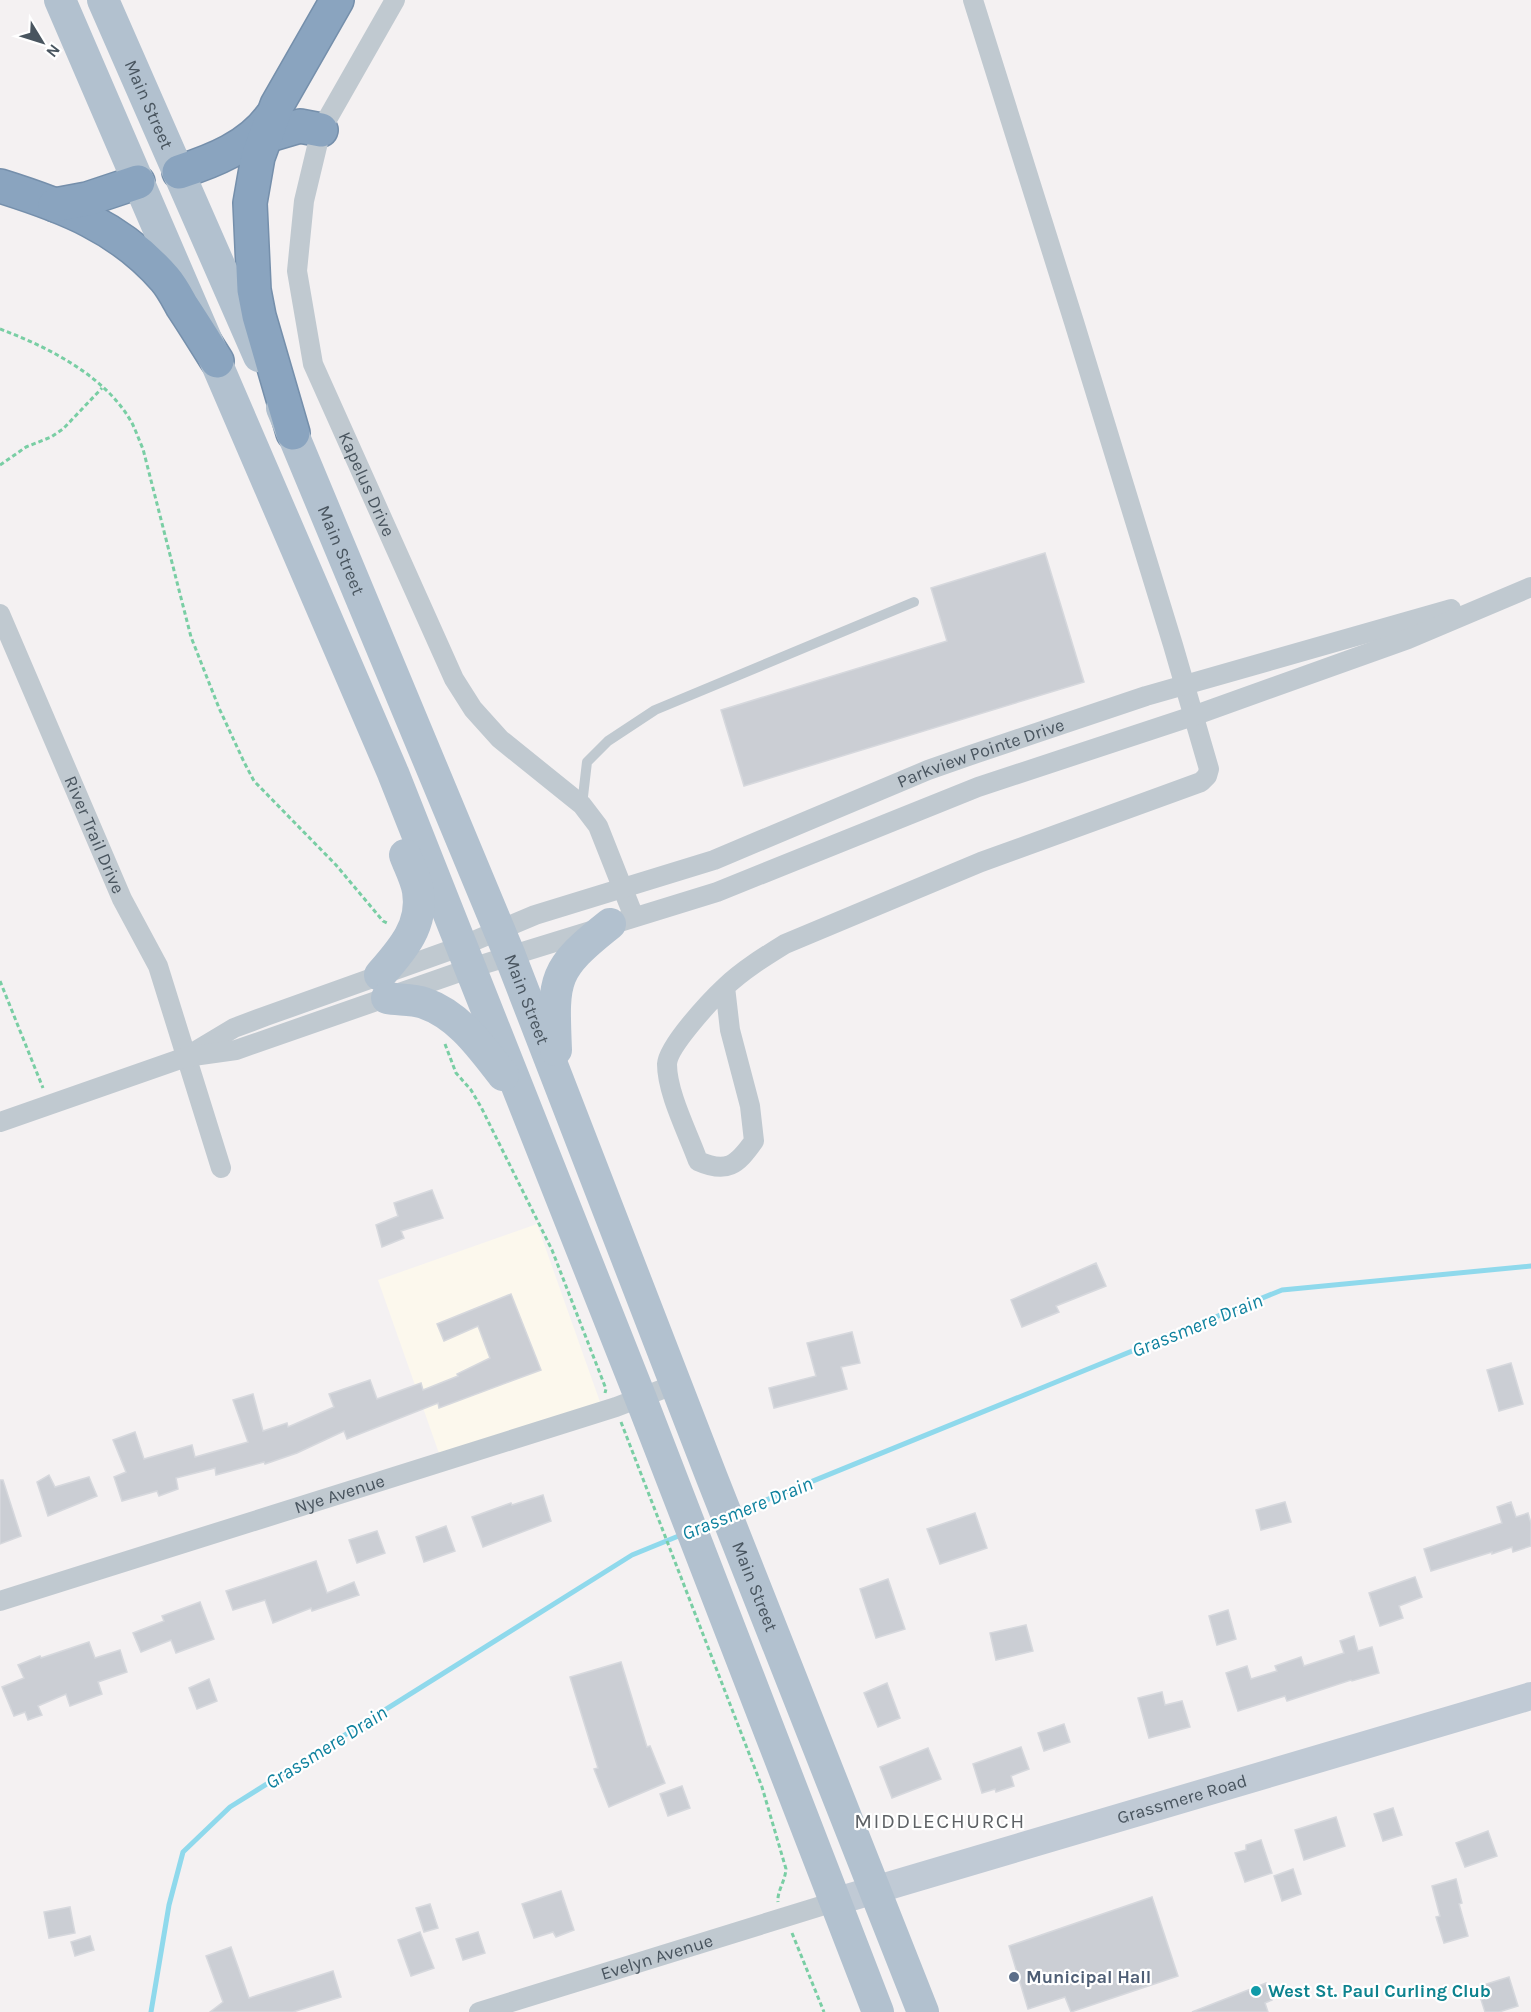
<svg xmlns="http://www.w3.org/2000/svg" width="1531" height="2012" font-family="Karla,sans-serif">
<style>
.commercial{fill:#fcf8ed}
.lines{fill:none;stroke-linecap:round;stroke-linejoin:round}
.stream{stroke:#8fd9ec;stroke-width:5}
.building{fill:#cbced4;stroke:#d6d8dd;stroke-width:1.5}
.highway-casing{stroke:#758fab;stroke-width:36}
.path{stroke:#79cea4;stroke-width:3;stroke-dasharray:4.5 3;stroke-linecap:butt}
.lane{stroke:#c0c9d0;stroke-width:10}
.street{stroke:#c0c9d0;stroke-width:20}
.secondary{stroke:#c0cad5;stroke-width:28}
.primary{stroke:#b2c1cf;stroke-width:32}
.highway{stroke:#8aa4bf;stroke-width:33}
.service-dot{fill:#5c6f8a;stroke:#fff;stroke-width:2}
.culture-dot{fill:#0f9aa8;stroke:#fff;stroke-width:2}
.labels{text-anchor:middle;stroke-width:4.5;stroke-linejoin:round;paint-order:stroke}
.street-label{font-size:18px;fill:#49555f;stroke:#fff}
.service-label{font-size:18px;font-weight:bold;fill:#4e5e75;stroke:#fff;text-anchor:start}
.culture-label{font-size:18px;font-weight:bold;fill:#0d838f;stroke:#fff;text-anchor:start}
.water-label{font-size:20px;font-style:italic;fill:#0e819e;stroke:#fff}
.quarter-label{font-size:21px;letter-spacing:1.5px;fill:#5e6266;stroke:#fff}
</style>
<rect width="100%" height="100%" fill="#f4f1f2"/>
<polygon class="commercial" points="537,1224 600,1402 441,1459 378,1280"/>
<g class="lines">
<g class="stream">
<polyline points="737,1512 1282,1290 1531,1266"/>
<polyline points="151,2012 169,1905 183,1852 230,1807 632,1555 681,1535"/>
</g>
</g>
<g class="building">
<polygon points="1045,553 1084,682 744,786 721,710 947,641 931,588"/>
<polygon points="432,1190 443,1218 401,1231 404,1238 382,1247 376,1225 398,1216 394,1203"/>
<polygon points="1096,1263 1106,1286 1056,1306 1059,1312 1022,1327 1011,1300"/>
<polygon points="511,1294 541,1370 439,1408 438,1403 347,1439 344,1431 297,1453 265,1464 264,1462 216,1475 215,1468 176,1478 178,1489 159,1496 157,1491 122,1501 114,1477 126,1472 113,1440 135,1432 144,1459 192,1445 195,1457 248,1442 233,1400 253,1394 263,1431 287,1423 288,1427 334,1407 329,1394 370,1380 377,1399 421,1383 423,1390 458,1376 457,1374 490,1358 478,1326 444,1341 437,1324"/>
<polygon points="852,1332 860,1363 841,1367 847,1389 774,1408 769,1388 816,1376 807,1343"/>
<polygon points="1511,1363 1523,1404 1499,1411 1487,1370"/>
<polygon points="49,1475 55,1487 89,1477 97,1496 48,1516 37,1482"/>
<polygon points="0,1480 3,1480 21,1536 0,1544"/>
<polygon points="543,1495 551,1521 483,1547 472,1517 511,1503 512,1505"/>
<polygon points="1285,1502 1291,1522 1261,1530 1256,1510"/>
<polygon points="1511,1502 1516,1517 1528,1513 1531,1523 1531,1546 1513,1552 1512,1547 1492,1554 1492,1552 1431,1571 1424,1549 1502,1523 1497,1507"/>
<polygon points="975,1513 987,1548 940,1564 927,1529"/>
<polygon points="446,1526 455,1551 424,1562 416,1537"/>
<polygon points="377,1531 385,1553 357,1563 349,1540"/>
<polygon points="316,1561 327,1593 354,1582 359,1595 312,1611 311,1608 273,1623 265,1600 233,1610 226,1591"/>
<polygon points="1415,1577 1422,1597 1399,1606 1403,1618 1380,1626 1369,1593"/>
<polygon points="888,1579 905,1629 876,1638 860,1589"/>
<polygon points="200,1602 214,1639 176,1653 171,1640 141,1652 133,1633 164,1621 162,1616"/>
<polygon points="1228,1610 1236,1639 1217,1645 1209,1616"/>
<polygon points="1026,1625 1033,1651 996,1660 990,1633"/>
<polygon points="1354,1636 1358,1651 1372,1647 1379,1673 1352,1681 1351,1680 1287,1701 1285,1696 1238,1711 1226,1673 1247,1666 1251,1679 1277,1671 1275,1666 1301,1657 1304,1666 1344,1653 1340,1641"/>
<polygon points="89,1642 95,1658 120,1650 127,1672 98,1682 102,1694 70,1706 66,1694 38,1706 42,1715 28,1720 25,1712 14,1716 2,1687 24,1678 18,1665 40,1656 41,1658"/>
<polygon points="621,1662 647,1747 650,1746 665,1783 609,1807 594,1769 598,1768 570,1677"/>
<polygon points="209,1679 217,1701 197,1709 189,1688"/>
<polygon points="887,1683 900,1718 878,1727 864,1693"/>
<polygon points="1162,1692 1165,1705 1182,1701 1190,1727 1149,1738 1138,1698"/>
<polygon points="1064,1724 1070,1742 1044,1751 1038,1733"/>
<polygon points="1021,1747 1029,1769 1011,1776 1014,1786 996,1792 995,1789 982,1793 973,1764"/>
<polygon points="928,1748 941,1779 892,1798 880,1767"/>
<polygon points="682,1786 690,1808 668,1816 660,1794"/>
<polygon points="1393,1808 1402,1835 1383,1841 1374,1814"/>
<polygon points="1336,1817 1345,1846 1304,1860 1295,1830"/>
<polygon points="1488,1831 1497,1856 1465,1867 1456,1843"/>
<polygon points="1261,1840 1272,1873 1245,1882 1235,1853 1246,1850 1246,1845"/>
<polygon points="1293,1869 1301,1894 1282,1901 1274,1876"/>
<polygon points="1456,1879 1462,1903 1459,1904 1468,1936 1444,1943 1436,1917 1440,1916 1432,1886"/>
<polygon points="561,1891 574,1930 556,1937 553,1932 534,1938 522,1904"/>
<polygon points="1152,1897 1178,1976 1071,2012 1065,1997 1028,2009 1009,1946"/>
<polygon points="430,1904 438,1928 424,1932 416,1908"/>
<polygon points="70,1907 75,1933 49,1938 44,1912"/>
<polygon points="420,1932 434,1968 411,1976 398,1940"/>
<polygon points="478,1932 485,1953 463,1960 456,1939"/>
<polygon points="90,1936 94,1950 75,1956 71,1942"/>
<polygon points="231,1947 249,1998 333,1971 341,1997 293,2012 210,2012 223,2002 206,1956"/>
<polygon points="1509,1977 1518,2006 1499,2012 1485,2012 1477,1987"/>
<polygon points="1266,1983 1272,2000 1265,2003 1268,2012 1192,2012"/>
</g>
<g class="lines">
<g class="highway-casing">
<g id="highway">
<polyline points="249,141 300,126 321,130"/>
<path d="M179,172C213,161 249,147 271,117"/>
<path d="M0,186C64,206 120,227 165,279C172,287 177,297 182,306C194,324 205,342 217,361"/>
<polyline points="55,205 87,199 138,182"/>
<polyline points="293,433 259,316 254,290 250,203 258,157 277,105 337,0"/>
</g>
</g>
<g class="path">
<path d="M0,329C48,347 106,376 132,423C136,431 139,440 143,449L191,637L219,708L244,762L254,781L336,865L383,921L389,924"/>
<polyline points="0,465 26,447 51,437 63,429 102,388"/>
<polyline points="0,981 43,1088"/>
<polyline points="445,1044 456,1073 471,1090 481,1107 552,1250 606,1389 605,1393"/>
<path d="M621,1422L762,1787L786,1869C785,1882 777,1891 778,1902"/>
<polyline points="792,1933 824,2012"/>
</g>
<polyline class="lane" points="582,805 587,762 608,741 655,710 914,602"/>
<g class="street">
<path id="s1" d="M395,0L321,130L304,201L297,271L313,364L454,679L473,709L500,739L582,805L598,826L634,917"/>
<path id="s2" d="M0,614L122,899L158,966L221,1168"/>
<path d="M725,987L730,1030L750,1106L754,1141C737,1165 727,1174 698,1161C688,1133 667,1093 667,1064C668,1046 711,1000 725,987C743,970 764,957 785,944L981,862L1201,782L1207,776L1209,769L1173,645L1074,322L973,0"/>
<path id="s3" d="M194,1052L234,1028L266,1016L462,946L535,915L714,860L928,770L968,756L1146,696L1451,609"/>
<polyline points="0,1122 186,1057 236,1050 471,968 717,892 978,787 1193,716 1408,639 1531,587"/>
<path id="s4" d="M0,1601L616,1407L676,1384"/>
<path id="s5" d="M479,2012L834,1902"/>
</g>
<path class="secondary" id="s6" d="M834,1902L1531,1696"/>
<g class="primary">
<polyline points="60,0 393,773 641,1399 878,2012"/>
<path id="s7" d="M103,0L259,356"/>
<path id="s8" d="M282,408L510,956L712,1478L923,2012"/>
<path d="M380,975C401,951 424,926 418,891C416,879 409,866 405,855"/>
<path d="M387,998C398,1000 413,999 424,1003C459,1015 481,1047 503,1075"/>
<path d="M556,1050C553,978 552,970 610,924"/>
</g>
<use href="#highway" class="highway"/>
</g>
<circle class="service-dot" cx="1014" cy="1977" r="6"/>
<circle class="culture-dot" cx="1256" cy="1991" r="6"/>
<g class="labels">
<g class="street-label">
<text dy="6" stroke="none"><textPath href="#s7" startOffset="114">Main Street</textPath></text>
<text dy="6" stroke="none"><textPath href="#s1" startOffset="519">Kapelus Drive</textPath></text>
<text dy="6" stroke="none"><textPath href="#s8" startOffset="154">Main Street</textPath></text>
<text dy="6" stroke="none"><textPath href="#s3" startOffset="843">Parkview Pointe Drive</textPath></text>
<text dy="6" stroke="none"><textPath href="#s2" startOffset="240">River Trail Drive</textPath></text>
<text dy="6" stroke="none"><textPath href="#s8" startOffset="640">Main Street</textPath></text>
<text dy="6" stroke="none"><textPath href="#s4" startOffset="356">Nye Avenue</textPath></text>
<text dy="6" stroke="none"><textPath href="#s8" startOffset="1270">Main Street</textPath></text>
<text dy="6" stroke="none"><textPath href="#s6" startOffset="363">Grassmere Road</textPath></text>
<text dy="6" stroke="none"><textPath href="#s5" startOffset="186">Evelyn Avenue</textPath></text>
</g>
<g class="service-label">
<text x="1026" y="1983">Municipal Hall</text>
</g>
<g class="culture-label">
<text x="1268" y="1997">West St. Paul Curling Club</text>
</g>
<g class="water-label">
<text transform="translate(1197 1325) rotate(-22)" y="7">Grassmere Drain</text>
<text transform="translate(747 1508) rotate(-22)" y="7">Grassmere Drain</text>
<text transform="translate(326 1747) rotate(-32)" y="7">Grassmere Drain</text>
</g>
<g class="quarter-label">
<text x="940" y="1828">MIDDLECHURCH</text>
</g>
</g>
<g transform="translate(42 42) rotate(128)" stroke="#ffffff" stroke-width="4.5" paint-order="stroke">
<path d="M0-4.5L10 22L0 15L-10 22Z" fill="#49555f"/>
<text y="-9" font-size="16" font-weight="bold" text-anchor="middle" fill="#49555f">N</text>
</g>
</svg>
